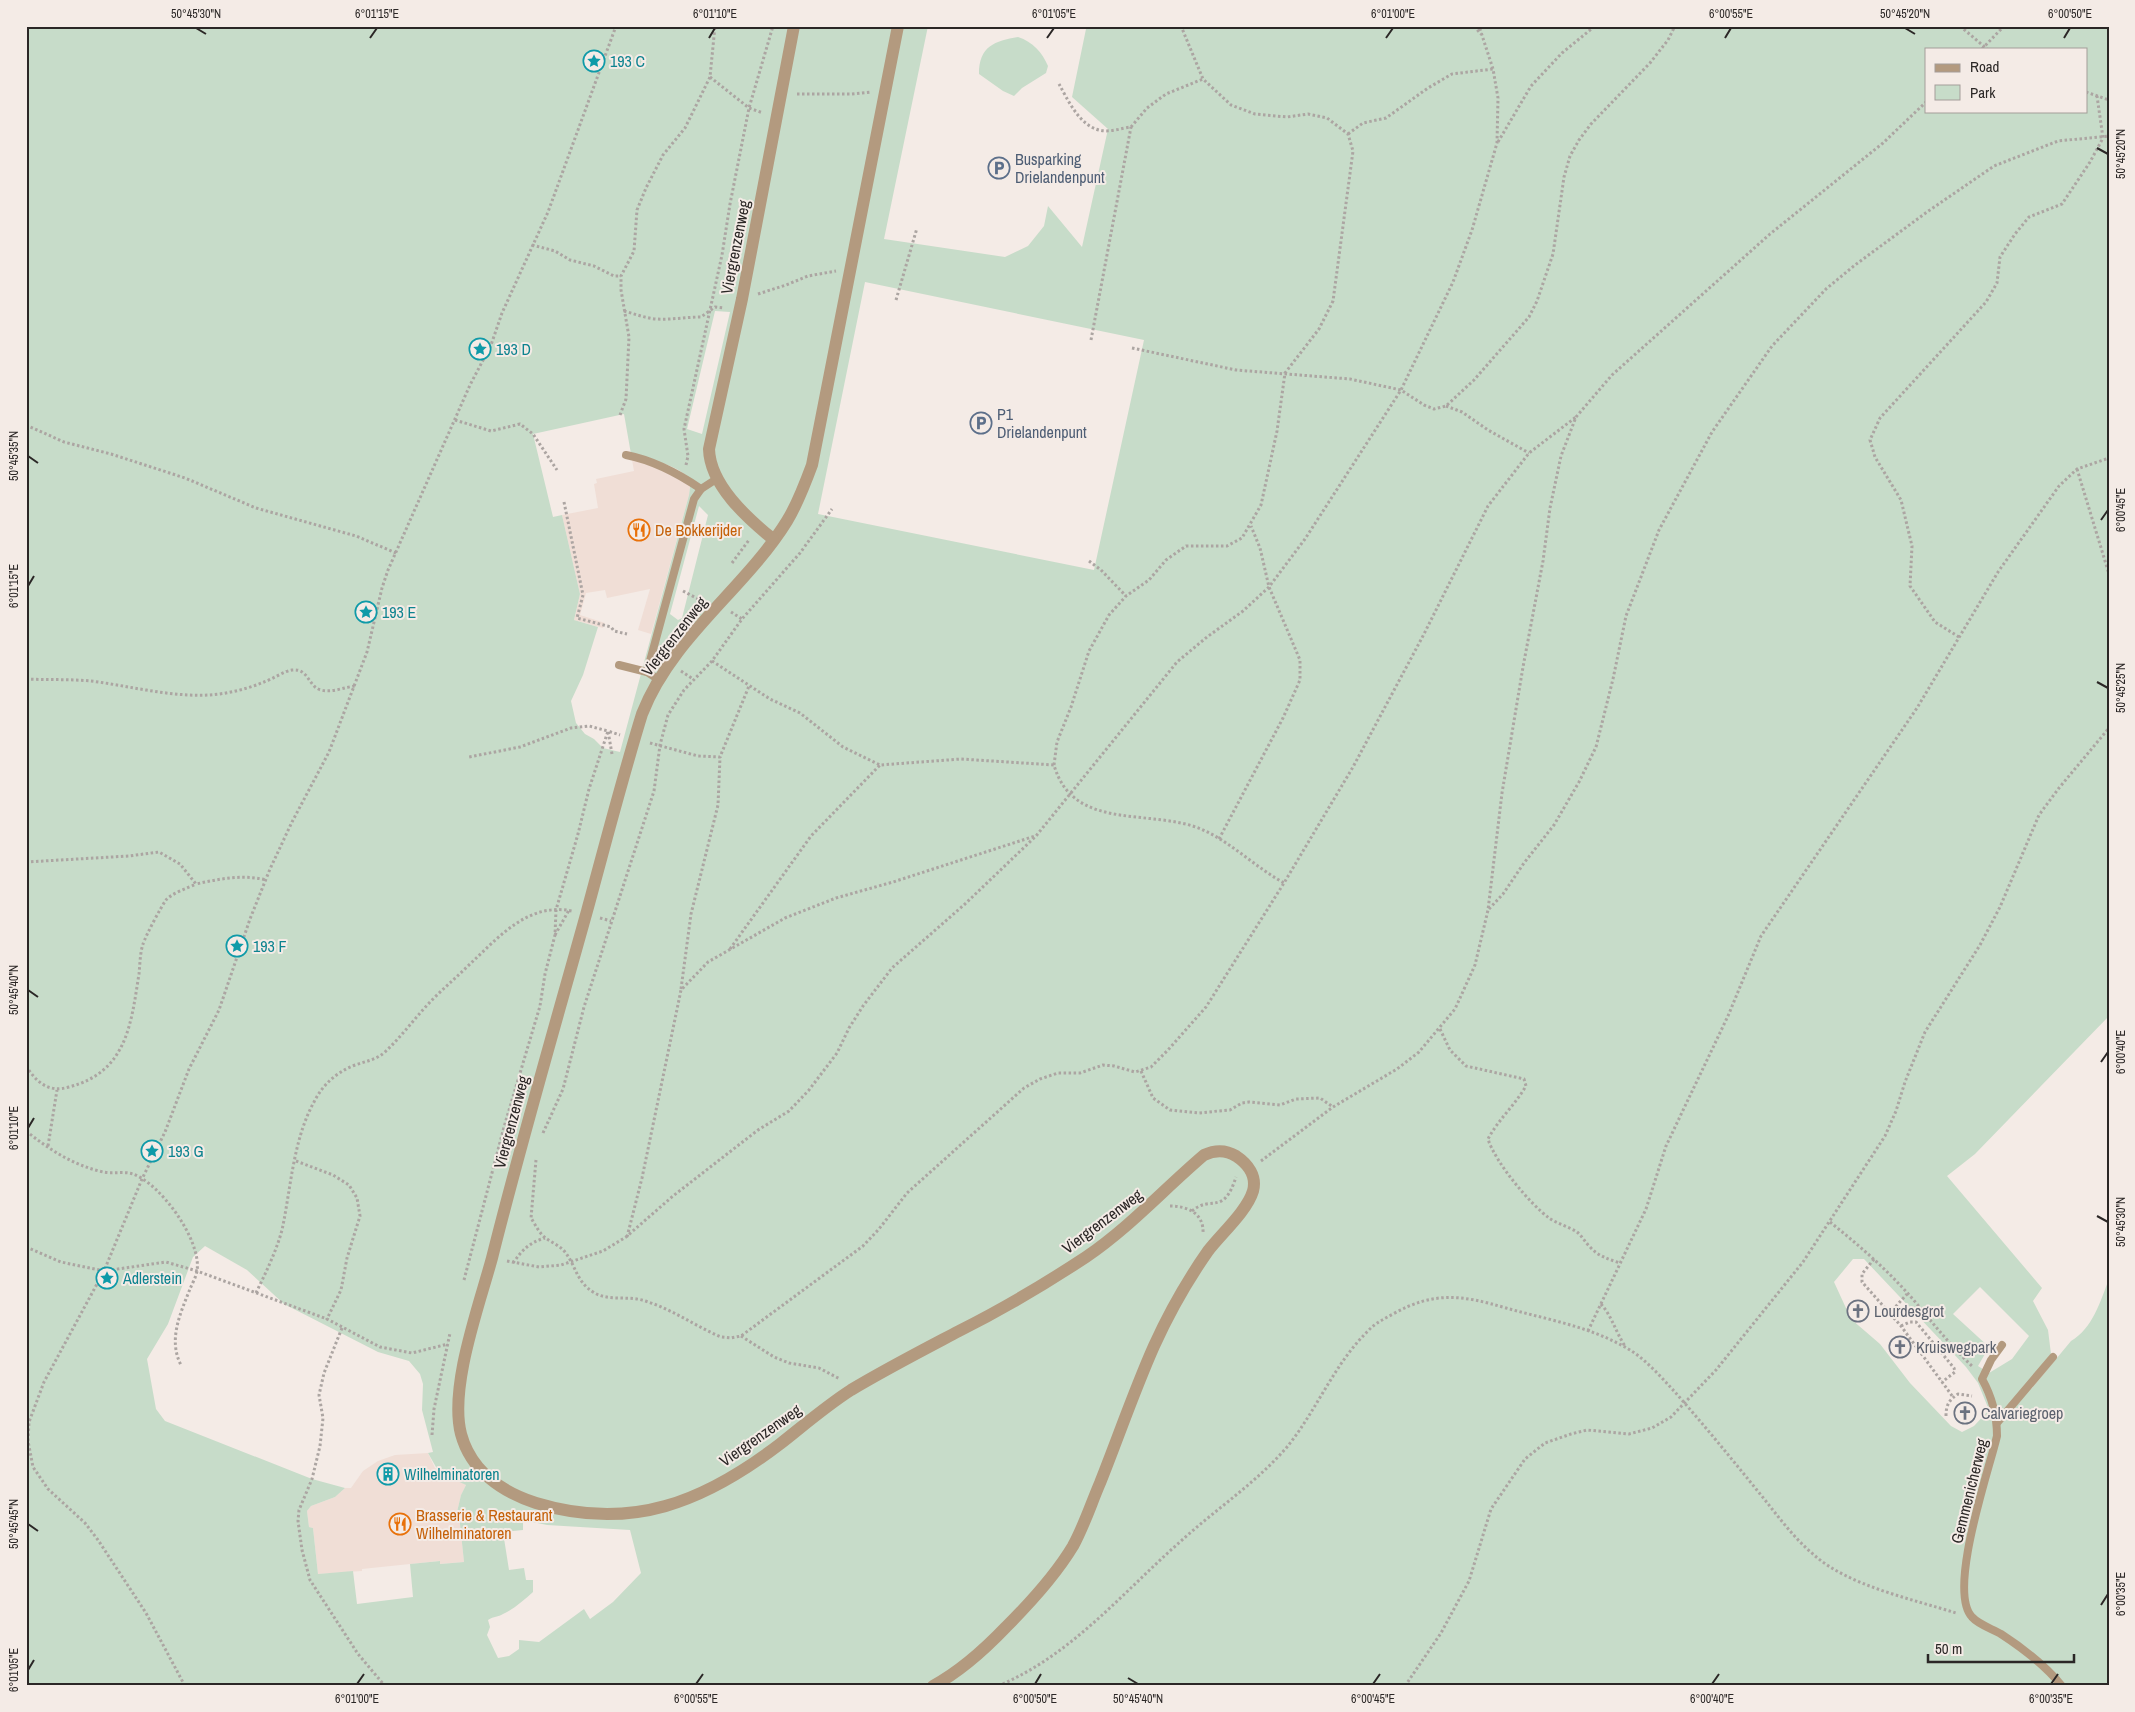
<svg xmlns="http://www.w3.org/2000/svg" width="2135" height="1712" font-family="'Archivo Narrow',sans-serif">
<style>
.built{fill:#f0ded6}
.green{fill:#c7dcc9;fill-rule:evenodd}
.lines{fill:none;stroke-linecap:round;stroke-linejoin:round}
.path{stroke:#aca5a2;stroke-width:3;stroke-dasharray:2.5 2.5;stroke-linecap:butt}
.lane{stroke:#b39a7f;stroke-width:8}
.street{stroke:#b39a7f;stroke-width:12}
.ticks{fill:none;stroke:#2b2726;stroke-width:2}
.labels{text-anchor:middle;stroke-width:4;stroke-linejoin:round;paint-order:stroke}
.culture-label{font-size:16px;fill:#0d838f;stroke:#f4ebe6;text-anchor:start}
.service-label{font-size:16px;fill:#4e5e75;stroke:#f4ebe6;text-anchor:start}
.street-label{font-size:16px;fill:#2b2726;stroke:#f4ebe6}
.food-label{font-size:16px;fill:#c56008;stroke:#f4ebe6;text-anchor:start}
.worship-label{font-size:16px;fill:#5b616d;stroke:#f4ebe6;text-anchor:start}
.neatline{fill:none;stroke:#2b2726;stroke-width:2}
.ticks-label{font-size:12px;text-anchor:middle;fill:#2b2726}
</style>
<rect width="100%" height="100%" fill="#f4ebe6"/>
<g class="built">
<polygon points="631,454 659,462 685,474 691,480 689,495 651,634 638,630 650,589 607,598 605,590 586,593 580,615 605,623 603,628 574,620 580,594 562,515 598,508 594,484 597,483 596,479 634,471"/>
<polygon points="428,1453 435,1468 466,1485 461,1495 457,1512 460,1524 464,1562 439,1564 439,1561 362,1569 362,1571 318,1574 313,1528 309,1527 307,1511 311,1506 335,1497 345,1488 351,1488 363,1471 378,1461 395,1455"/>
</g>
<g class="green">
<path d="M26,26H928L884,239L1005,257L1028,246L1044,226L1048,206L1082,247L1108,129L1072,97L1086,29L1075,26H2109V1016L1975,1154L1947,1176L2042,1288L2033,1301L2048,1330L2051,1354L2007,1407L2032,1388L2071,1341C2093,1328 2100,1302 2109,1279V1686H26ZM1926,49H2086V111H1926ZM865,282L1144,340L1094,570L818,514ZM715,311L730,312L702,434L687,429ZM624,414L631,454C650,460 677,464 691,480L689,495L620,752L603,748L594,739L585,734L576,723L571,701L583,675L598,627L574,620L580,594L562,515L553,517L533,434ZM699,506L708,515L682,618L678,620L670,614ZM205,1246L247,1270L284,1304L378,1352L409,1361L420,1374L423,1384L422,1410L433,1452L428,1453L440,1474L448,1479L451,1478L466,1485L461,1495L457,1512L460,1524L464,1562L440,1564V1561L410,1564L413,1597L357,1604L353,1571L318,1574L313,1528L309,1527L307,1511L311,1506L335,1497L345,1488L312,1479L165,1421L156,1409L147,1359L168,1324L193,1257ZM1853,1259H1864L1966,1367L1978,1383L1989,1410L1974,1426L1962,1432L1951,1426L1910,1383L1880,1344L1851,1319L1834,1282ZM1980,1287L2029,1336L2012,1359L1989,1373L1978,1366L1989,1347L1953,1314ZM523,1520L547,1525L630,1530L641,1573L613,1602L590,1619L584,1609L539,1642L519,1640V1649L509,1656L498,1658L487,1635L490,1627L488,1620C494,1616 498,1617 503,1614C514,1609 524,1600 533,1592V1580H526L524,1568L509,1570L503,1532L523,1530Z"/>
<path d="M1018,37C1033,42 1042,52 1048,66L1046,73L1022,88L1014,96L1003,91L979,74C979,46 995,41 1018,37Z"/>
</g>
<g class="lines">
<g class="path">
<polyline points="1474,26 1481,34"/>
<polyline points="1960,26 1987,49"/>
<polyline points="1982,49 2004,26"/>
<polyline points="710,77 749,108 763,113"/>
<path d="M1059,84C1068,100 1079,125 1099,130C1109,133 1122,128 1131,127L1147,108L1166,94L1203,79"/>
<polyline points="2086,92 2109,100"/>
<polyline points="797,94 852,94 871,92"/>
<polyline points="1348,134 1363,123 1386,118 1428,88 1452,74 1493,69"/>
<polyline points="1498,142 1531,86 1562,53 1595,26"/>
<polyline points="532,245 555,251 570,260 594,266 614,276 621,276"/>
<polyline points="758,294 786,285 808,276 836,271"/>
<polyline points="896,300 917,228"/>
<path d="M624,311C635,314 645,318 656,319C671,320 686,317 701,317L715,307L724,308"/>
<polyline points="1091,340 1131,127"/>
<polyline points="1132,348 1236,370 1350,379 1401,390 1424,405 1434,409 1446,406 1474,380 1529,317 1537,301 1553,254 1564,177 1570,156 1579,140 1591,124 1650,63 1668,40 1675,26"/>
<polyline points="1446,406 1462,412 1488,430 1529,453"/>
<polyline points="620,415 626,399 629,337 621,290 621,276 634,251 637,210 646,188 663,155 685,128 710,77 715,26"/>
<polyline points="455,420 491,431 520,424 533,434 557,470"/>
<polyline points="26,425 64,442 111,454 185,478 256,508 356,536 396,553"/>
<polyline points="686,465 688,456 684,429 722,255 730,204 749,108 773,26"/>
<polyline points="2077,469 2109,574"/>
<polyline points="564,502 583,595 577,618 611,627 614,631 627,634"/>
<polyline points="659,533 671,531"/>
<polyline points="1089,561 1101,570 1126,596"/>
<polyline points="732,563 749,540"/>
<polyline points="683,591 702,601"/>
<polyline points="731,612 742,619"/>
<polyline points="1959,637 1935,622 1910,586 1912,546 1901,500 1875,457 1870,440 1880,418 1986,302 1997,283 2000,257 2015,234 2029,217 2062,204 2090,162 2103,138 2097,96"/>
<path d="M712,661L770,699L800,713L843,747L880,765L961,759L1054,765C1073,832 1150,808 1201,829C1231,842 1255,867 1284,883"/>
<polyline points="681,671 693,679"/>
<path d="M26,679C48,680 70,679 91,681C130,686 169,697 209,695C227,694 247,689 264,682C273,679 284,671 292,670C309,668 308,687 321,690C332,693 345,687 355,686"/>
<polyline points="650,743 698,756 720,757 749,686"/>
<polyline points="612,754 608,731 620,735"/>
<polyline points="1054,765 1057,742 1071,707 1089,651 1109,615 1126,596 1149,580 1166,560 1186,546 1227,546 1242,538 1261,505 1277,431 1285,373 1319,329 1333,301 1353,151 1348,134 1327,118 1308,114 1287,117 1255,114 1231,105 1203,79 1181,26"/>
<polyline points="1219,839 1283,718 1300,680 1300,660 1269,587 1260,548 1251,526"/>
<path d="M26,862L129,856L159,852L180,864L196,884C219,879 243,874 266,880"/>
<polyline points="1489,909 1503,894 1524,863 1554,825 1579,782 1596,747 1613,679 1626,616 1659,530 1712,432 1772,346 1826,289 1855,265 1927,212 1994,166 2058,141 2109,136"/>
<polyline points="600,918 611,921"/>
<polyline points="555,935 569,910"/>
<polyline points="730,949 811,836 880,765"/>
<polyline points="681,989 691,914 718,805 720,757"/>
<path d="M1440,1029L1450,1050L1466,1066L1524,1079L1526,1086C1515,1105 1498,1120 1488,1139C1495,1162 1530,1204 1549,1218C1558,1224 1569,1227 1577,1232C1582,1236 1585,1242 1590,1247C1598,1256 1608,1259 1620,1263"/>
<path d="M26,1066C37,1083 49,1093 69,1087C127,1072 131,1024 139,974C140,964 140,953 143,944C146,935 161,907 166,900C172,893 188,888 196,884"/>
<polyline points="1141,1071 1153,1098 1170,1110 1199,1113 1218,1111 1230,1110 1242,1103 1249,1102 1280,1105 1296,1099 1320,1098 1333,1107"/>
<path d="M26,1131C50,1150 73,1165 103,1172C112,1174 124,1171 133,1174C161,1184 202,1241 197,1271C196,1277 192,1284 190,1289C180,1314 168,1340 181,1365"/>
<polyline points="543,1133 563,1089 584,1007 654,791 660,745 668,715 684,690 712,661 742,619 800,553 832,509"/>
<polyline points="48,1146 57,1090"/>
<path d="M536,1160L531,1218C535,1224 540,1235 547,1239C553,1243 560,1246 565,1252C576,1266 576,1281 593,1292C608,1302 629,1295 645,1301C672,1309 695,1326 721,1337L731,1338L741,1336L863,1246L879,1229L907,1193L1024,1088L1040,1079L1058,1073H1080L1103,1065L1114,1066L1135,1072L1151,1067L1168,1050L1206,1007L1284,883L1353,767L1424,634L1488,506L1529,453L1576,417"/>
<polyline points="296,1161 333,1175 349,1185 357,1198 360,1216 347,1258 341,1290 327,1319 380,1347 412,1353 448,1344"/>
<polyline points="1261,1161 1333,1107 1397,1069 1419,1052 1455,1009 1475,965 1488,910 1502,793 1523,667 1543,561 1550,508 1561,456 1576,417 1612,375 1770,234 1883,143 1926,102"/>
<path d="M1170,1206C1187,1206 1204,1213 1203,1233"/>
<path d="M1192,1211C1212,1194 1223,1217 1236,1177"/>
<path d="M1830,1222C1861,1247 1891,1273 1917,1304C1935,1326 1952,1347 1973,1367"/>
<polyline points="627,1237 642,1178 681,990 708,962 785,918 836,898 893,882 1035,836"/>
<polyline points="26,1247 61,1262 104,1271 166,1262 197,1271 327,1319"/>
<polyline points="1874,1259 1862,1274 1862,1282 1901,1326 1953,1397"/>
<polyline points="507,1261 539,1267 561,1265 603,1251 626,1237 673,1196 758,1130 789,1111 809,1090 837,1053 849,1028 863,1006 892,968 965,904 1036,836 1177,662 1207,637 1243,611 1269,587 1305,539 1401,390 1453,282 1472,230 1497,143 1498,98 1493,69 1479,26"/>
<path d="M513,1263C522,1250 530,1242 545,1238"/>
<polyline points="464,1280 504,1127 540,1006 545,974 555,935 556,910 578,834 589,789 608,731 589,726 571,728 520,747 469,757"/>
<path d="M256,1293C266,1272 276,1252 282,1230C291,1188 293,1140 314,1102C323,1084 337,1072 355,1065C366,1061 377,1060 386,1051C403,1035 417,1015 434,998C446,986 458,976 470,964C499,937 528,902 572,911"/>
<path d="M1601,1304C1613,1318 1615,1331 1625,1346"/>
<polyline points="1889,1314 1907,1294"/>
<polyline points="1901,1326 1910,1322 1916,1322 1954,1368 1955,1372 1942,1382"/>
<polyline points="342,1328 324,1373 319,1395 323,1418 320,1446 312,1479 299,1510 298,1521 302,1550 310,1580 358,1654 385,1686"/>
<polyline points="1588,1331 1646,1209 1666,1146 1728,1016 1761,936 1917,708 1998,572 2059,486 2077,469 2109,458"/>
<polyline points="741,1336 774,1357 789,1363 819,1368 840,1379"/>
<path d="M1946,1416C1946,1405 1949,1400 1958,1394L1972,1396"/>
<polyline points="432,1435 434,1409 450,1333"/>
<polyline points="185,1686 146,1613 98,1540 85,1523 48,1489 33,1467 28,1441 29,1422 44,1382 104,1271 142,1179 165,1132 189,1069 219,1010 250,919 270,869 292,822 329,752 367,652 382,588 388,570 470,385 491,345 502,313 548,212 616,26"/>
<path d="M998,1686C1072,1655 1122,1593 1181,1541C1216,1509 1256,1483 1287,1447C1317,1410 1334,1364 1368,1331C1375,1323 1384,1319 1393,1314C1434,1291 1462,1295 1506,1308C1545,1319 1587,1326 1623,1346C1643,1356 1659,1375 1674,1391C1705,1426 1735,1463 1765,1500C1780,1519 1795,1539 1814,1555C1849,1586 1912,1599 1956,1613"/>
<polyline points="1405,1686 1441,1633 1469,1581 1491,1509 1525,1459 1545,1443 1571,1434 1587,1430 1629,1434 1652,1428 1671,1417 1716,1370 1803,1262 1885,1136 1896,1111 1905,1082 1925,1032 1980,945 2000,907 2039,815 2059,788 2109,728"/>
</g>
<g class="lane">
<path d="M626,455C652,460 679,474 701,489"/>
<polyline points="619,665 647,672 659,680"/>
<polyline points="647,672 694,499 701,489 718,478"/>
<path d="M2002,1345L1991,1360L1982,1379C1992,1397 1997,1415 1997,1436C1989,1470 1947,1591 1972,1617C1979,1625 1993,1629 2001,1634C2024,1649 2045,1665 2062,1686"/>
<polyline points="1997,1423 2053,1357"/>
</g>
<g class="street">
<path d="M898,26L812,465C805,484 798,503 787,521C745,589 672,637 642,714C622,779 605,845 587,911C555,1026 521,1142 492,1258C479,1306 449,1387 461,1434C471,1471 502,1492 536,1503C631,1532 704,1502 780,1444C803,1426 826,1406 851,1390C886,1369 923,1350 959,1331C1003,1309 1045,1284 1086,1257C1130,1227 1164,1189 1204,1155C1215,1150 1226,1150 1236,1156C1248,1164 1257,1176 1253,1191C1247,1211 1221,1234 1208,1251C1187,1281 1169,1313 1154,1346C1134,1391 1118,1438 1100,1483C1091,1504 1084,1526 1073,1546C1055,1576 1031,1602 1006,1627C984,1650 961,1671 933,1686"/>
<path d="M773,539C747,518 710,485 709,449L742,299L794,26"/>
</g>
</g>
<path class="ticks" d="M196,28L206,34M1905,28L1915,34M370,38L377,28M709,38L715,28M1047,38L1054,28M1386,38L1393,28M1725,38L1731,28M2064,38L2070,28M2097,148L2108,154M28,456L38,463M2101,520L2108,510M28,586L34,576M2097,682L2108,688M28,990L38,997M2101,1062L2108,1052M28,1128L34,1118M2097,1216L2108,1222M28,1524L38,1531M2101,1605L2108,1594M28,1670L34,1660M1128,1678L1138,1684M357,1684L364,1674M696,1684L703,1674M1035,1684L1041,1674M1373,1684L1380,1674M1712,1684L1719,1674M2051,1684L2058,1674"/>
<defs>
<g id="sight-ring" transform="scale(1.125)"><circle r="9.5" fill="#f4ebe6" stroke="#0f9aa8" stroke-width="1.5"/><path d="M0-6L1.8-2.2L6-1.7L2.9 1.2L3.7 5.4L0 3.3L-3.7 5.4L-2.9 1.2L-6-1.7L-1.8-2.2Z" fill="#0f9aa8"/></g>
<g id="parking-ring" transform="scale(1.125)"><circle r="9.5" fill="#f4ebe6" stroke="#5c6f8a" stroke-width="1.5"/><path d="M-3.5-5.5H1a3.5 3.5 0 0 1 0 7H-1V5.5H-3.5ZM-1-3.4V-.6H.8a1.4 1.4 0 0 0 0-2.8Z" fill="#5c6f8a"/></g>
<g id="restaurant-ring" transform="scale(1.125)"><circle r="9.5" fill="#f4ebe6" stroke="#e8710a" stroke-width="1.5"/><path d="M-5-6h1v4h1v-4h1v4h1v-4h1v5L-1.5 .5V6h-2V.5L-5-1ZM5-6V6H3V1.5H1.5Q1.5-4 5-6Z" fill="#e8710a"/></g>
<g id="church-ring" transform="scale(1.125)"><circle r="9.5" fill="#f4ebe6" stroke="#6b7280" stroke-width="1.5"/><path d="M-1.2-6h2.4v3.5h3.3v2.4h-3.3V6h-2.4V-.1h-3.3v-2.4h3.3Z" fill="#6b7280"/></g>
<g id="building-ring" transform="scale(1.125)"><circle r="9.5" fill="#f4ebe6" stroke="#0f9aa8" stroke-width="1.5"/><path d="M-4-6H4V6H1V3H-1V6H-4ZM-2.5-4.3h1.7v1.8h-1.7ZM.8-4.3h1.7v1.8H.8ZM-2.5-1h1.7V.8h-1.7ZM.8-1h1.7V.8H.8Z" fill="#0f9aa8"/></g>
</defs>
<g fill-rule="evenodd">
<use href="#sight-ring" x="594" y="61"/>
<use href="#parking-ring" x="999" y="168"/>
<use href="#sight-ring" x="480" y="349"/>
<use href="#parking-ring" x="981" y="423"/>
<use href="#restaurant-ring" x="639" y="530"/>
<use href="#sight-ring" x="366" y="612"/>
<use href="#sight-ring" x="237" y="946"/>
<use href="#sight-ring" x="152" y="1151"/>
<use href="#sight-ring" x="107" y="1278"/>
<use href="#church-ring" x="1858" y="1311"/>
<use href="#church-ring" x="1900" y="1347"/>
<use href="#church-ring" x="1965" y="1413"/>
<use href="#building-ring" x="388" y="1474"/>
<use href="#restaurant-ring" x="400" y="1524"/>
</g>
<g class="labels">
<g class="culture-label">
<text x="610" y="67">193 C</text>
<text x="496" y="355">193 D</text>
<text x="382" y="618">193 E</text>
<text x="253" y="952">193 F</text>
<text x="168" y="1157">193 G</text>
<text x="123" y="1284">Adlerstein</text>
<text x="404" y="1480">Wilhelminatoren</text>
</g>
<g class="service-label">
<text x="1015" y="165">Busparking<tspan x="1015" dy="18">Drielandenpunt</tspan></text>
<text x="997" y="420">P1<tspan x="997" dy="18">Drielandenpunt</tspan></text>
</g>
<g class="street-label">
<text transform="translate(735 247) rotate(-79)" y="6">Viergrenzenweg</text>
<text transform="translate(674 636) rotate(-52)" y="6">Viergrenzenweg</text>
<text transform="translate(511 1122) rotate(-75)" y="6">Viergrenzenweg</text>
<text transform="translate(1102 1221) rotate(-37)" y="6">Viergrenzenweg</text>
<text transform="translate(760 1435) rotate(-35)" y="6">Viergrenzenweg</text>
<text transform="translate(1969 1491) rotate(-76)" y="6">Gemmenicherweg</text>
</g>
<g class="food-label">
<text x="655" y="536">De Bokkerijder</text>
<text x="416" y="1521">Brasserie &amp; Restaurant<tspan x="416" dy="18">Wilhelminatoren</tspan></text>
</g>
<g class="worship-label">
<text x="1874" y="1317">Lourdesgrot</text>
<text x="1916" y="1353">Kruiswegpark</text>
<text x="1981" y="1419">Calvariegroep</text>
</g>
</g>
<rect width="2135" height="1712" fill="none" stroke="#f4ebe6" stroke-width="55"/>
<rect x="1925" y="48" width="162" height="65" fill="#f4ebe6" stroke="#a49d99"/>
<rect x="1935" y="64" width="25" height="8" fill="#b39a7f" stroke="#a49d99"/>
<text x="1970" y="72" font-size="15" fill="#2b2726">Road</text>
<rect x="1935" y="85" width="25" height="15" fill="#c7dcc9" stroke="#a49d99"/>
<text x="1970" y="98" font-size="15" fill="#2b2726">Park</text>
<path d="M1928 1654v8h146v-8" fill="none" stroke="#2b2726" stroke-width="2.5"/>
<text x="1935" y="1654" font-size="15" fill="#2b2726" stroke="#f4ebe6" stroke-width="4" paint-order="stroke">50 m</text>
<rect x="28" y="28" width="2080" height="1656" class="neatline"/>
<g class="ticks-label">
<text x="196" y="18">50°45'30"N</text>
<text x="377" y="18">6°01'15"E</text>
<text x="715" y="18">6°01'10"E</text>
<text x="1054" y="18">6°01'05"E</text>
<text x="1393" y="18">6°01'00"E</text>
<text x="1731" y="18">6°00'55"E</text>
<text x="1905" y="18">50°45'20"N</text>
<text x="2070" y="18">6°00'50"E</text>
<text transform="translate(2121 154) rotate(-90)" y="4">50°45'20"N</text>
<text transform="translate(14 456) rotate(-90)" y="4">50°45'35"N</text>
<text transform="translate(2121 510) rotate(-90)" y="4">6°00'45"E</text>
<text transform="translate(14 586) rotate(-90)" y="4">6°01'15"E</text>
<text transform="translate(2121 688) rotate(-90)" y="4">50°45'25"N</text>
<text transform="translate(14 990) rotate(-90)" y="4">50°45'40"N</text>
<text transform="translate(2121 1052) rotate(-90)" y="4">6°00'40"E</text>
<text transform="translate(14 1128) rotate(-90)" y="4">6°01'10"E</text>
<text transform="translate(2121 1222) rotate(-90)" y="4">50°45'30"N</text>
<text transform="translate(14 1524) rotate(-90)" y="4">50°45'45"N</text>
<text transform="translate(2121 1594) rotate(-90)" y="4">6°00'35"E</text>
<text transform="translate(14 1670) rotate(-90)" y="4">6°01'05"E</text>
<text x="357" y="1703">6°01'00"E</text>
<text x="696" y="1703">6°00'55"E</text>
<text x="1035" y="1703">6°00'50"E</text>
<text x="1138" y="1703">50°45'40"N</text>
<text x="1373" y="1703">6°00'45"E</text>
<text x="1712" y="1703">6°00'40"E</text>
<text x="2051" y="1703">6°00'35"E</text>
</g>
</svg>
